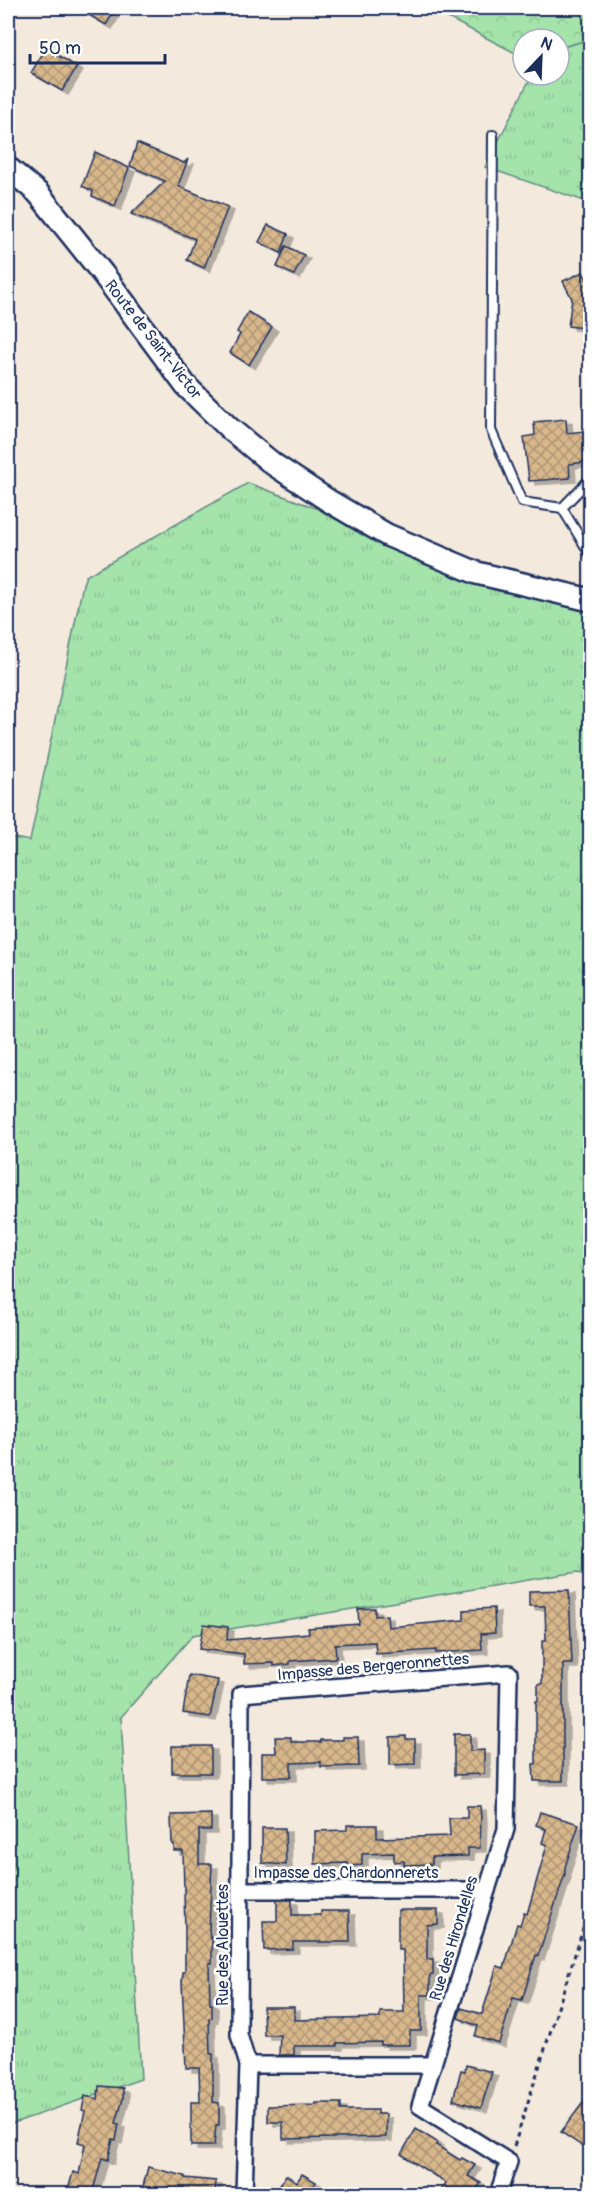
<svg xmlns="http://www.w3.org/2000/svg" width="598" height="2202" font-family="Pangolin,sans-serif">
<style>
.grass{fill:url(#grass-tufts);stroke:#608984;stroke-width:1.5}
.forest{fill:url(#forest-crowns);stroke:#608984;stroke-width:1.5}
.building{fill:url(#building-cross-hatch);stroke:#1b2f5e;stroke-width:1.5;filter:url(#shadow)}
.lines{fill:none;stroke-linecap:round;stroke-linejoin:round}
.service-casing{stroke:#1b2f5e;stroke-width:12}
.minor-casing{stroke:#1b2f5e;stroke-width:20}
.secondary-casing{stroke:#1b2f5e;stroke-width:26}
.path{stroke:#1b2f5e;stroke-width:3;stroke-dasharray:4.5 4.5;stroke-linecap:butt}
.service{stroke:#fff;stroke-width:8}
.minor{stroke:#fff;stroke-width:15}
.secondary{stroke:#fff;stroke-width:21}
.labels{text-anchor:middle;stroke-width:5;stroke-linejoin:round;paint-order:stroke}
.street-label{font-size:16px;fill:#1b2f5e;stroke:#fff}
</style>
<defs>
<pattern id="grass-tufts" width="24" height="20" patternUnits="userSpaceOnUse" patternTransform="scale(1.5)"><rect width="24" height="20" fill="#a4e3aa"/><path d="M3 7l-1-3M5 7V3M7 7l1-3M15 17l-1-3M17 17v-4M19 17l1-3" fill="none" stroke="#8dc395"/></pattern>
<pattern id="forest-crowns" width="20" height="18" patternUnits="userSpaceOnUse" patternTransform="scale(1.5)"><rect width="20" height="18" fill="#a4e3aa"/><path d="M2 6a3 3 0 1 1 6 0M12 15a3 3 0 1 1 6 0" fill="none" stroke="#8dc395"/></pattern>
<pattern id="building-cross-hatch" width="8" height="8" patternUnits="userSpaceOnUse" patternTransform="scale(1.5)"><rect width="8" height="8" fill="#d8b78b"/><path d="M0 0l8 8M0 8l8-8" fill="none" stroke="#ae9575"/></pattern>
<filter id="shadow"><feDropShadow dx="6" dy="4" stdDeviation="0" flood-color="#0004"/></filter>
</defs>
<rect width="100%" height="100%" fill="#f3e9dc"/>
<filter id="ink" filterUnits="userSpaceOnUse"><feTurbulence type="fractalNoise" baseFrequency=".0167" numOctaves="2"/><feDisplacementMap in="SourceGraphic" scale="12" xChannelSelector="R" yChannelSelector="G"/><feConvolveMatrix kernelMatrix="1 2 1 2 8 2 1 2 1" color-interpolation-filters="sRGB"/></filter>
<g filter="url(#ink)">
<g class="grass">
<polygon points="590,39 590,203 485,167 532,75 559,75 559,48"/>
<polygon points="248,483 590,609 590,1578 578,1572 193,1635 121,1717 141,2079 8,2125 8,837 30,841 83,584 86,576"/>
</g>
<polygon class="forest" points="429,8 590,8 590,39 559,48 559,39 523,39 523,57"/>
<g class="building">
<polygon points="77,8 116,8 106,25"/>
<polygon points="46,48 77,67 62,91 31,73"/>
<polygon points="137,143 184,163 188,159 178,186 228,207 204,268 187,260 195,239 131,214 165,181 130,166"/>
<polygon points="95,152 129,168 115,206 92,196 93,191 82,186"/>
<polygon points="268,225 288,234 281,253 259,242"/>
<polygon points="286,246 304,255 294,275 277,267"/>
<polygon points="583,272 591,288 591,329 568,326 572,299 563,281"/>
<polygon points="248,312 272,327 249,365 230,353 240,334 237,332"/>
<polygon points="566,419 567,433 584,431 587,462 569,464 570,478 529,481 524,437 535,435 534,422"/>
<polygon points="569,1590 572,1664 563,1664 563,1781 534,1781 533,1764 536,1764 536,1701 538,1701 538,1684 542,1684 542,1641 546,1641 545,1606 529,1606 529,1591"/>
<polygon points="375,1608 375,1616 387,1615 388,1627 464,1620 464,1610 494,1608 495,1633 481,1634 482,1650 436,1653 436,1650 376,1654 375,1642 335,1644 336,1658 290,1661 290,1664 274,1666 274,1663 244,1664 244,1654 199,1649 204,1624 228,1627 227,1640 309,1633 308,1628 359,1624 358,1609"/>
<polygon points="189,1675 218,1680 210,1717 183,1713"/>
<polygon points="454,1734 470,1734 470,1751 484,1750 484,1774 454,1775"/>
<polygon points="406,1736 406,1739 415,1739 415,1764 390,1765 390,1737"/>
<polygon points="275,1737 291,1737 291,1742 321,1742 321,1740 343,1740 343,1737 358,1737 359,1766 321,1767 321,1762 291,1763 291,1777 262,1777 262,1753 276,1753"/>
<rect x="172" y="1746" width="39" height="27"/>
<polygon points="467,1806 480,1806 481,1818 480,1848 468,1848 468,1856 432,1857 432,1864 404,1865 404,1861 394,1862 394,1853 362,1854 362,1865 348,1866 348,1863 315,1864 315,1831 347,1830 347,1825 377,1825 377,1838 450,1836 449,1818 467,1818"/>
<polygon points="540,1812 579,1824 565,1867 565,1874 538,1956 536,1955 522,2000 513,1998 499,2043 475,2036 478,2026 458,2018 461,2008 482,2014 497,1966 504,1968 517,1924 520,1925 524,1913 527,1914 547,1845 542,1843 546,1829 536,1825"/>
<polygon points="211,1814 211,1830 199,1830 199,1864 212,1864 209,1930 210,1938 212,1938 212,1963 209,1963 210,2004 212,2004 212,2018 209,2019 210,2054 213,2054 213,2102 219,2103 219,2125 216,2125 214,2146 191,2146 191,2102 200,2102 199,2068 186,2068 182,1982 183,1972 185,1972 185,1930 183,1851 174,1851 174,1844 172,1844 171,1815"/>
<polygon points="262,1828 285,1828 286,1865 262,1863"/>
<polygon points="277,1900 292,1900 292,1915 321,1915 321,1911 349,1911 350,1942 293,1942 293,1949 264,1950 263,1921 277,1921"/>
<polygon points="398,1910 438,1910 438,1924 427,1925 427,1959 433,1959 433,1975 430,1975 430,1995 421,1995 421,2031 410,2031 410,2045 381,2045 381,2042 337,2043 337,2046 294,2046 294,2055 279,2055 280,2035 264,2035 263,2007 294,2007 294,2020 380,2018 380,2012 404,2012 403,1950 398,1950"/>
<polygon points="466,2065 492,2072 481,2108 453,2100 461,2070 465,2071"/>
<polygon points="99,2086 123,2088 123,2099 116,2123 119,2124 116,2140 113,2139 108,2160 102,2158 92,2194 67,2194 73,2172 79,2174 85,2144 78,2142 85,2111 82,2110 85,2096 98,2099"/>
<polygon points="591,2092 591,2134 582,2146 561,2132"/>
<polygon points="316,2103 341,2103 341,2110 377,2110 377,2114 386,2114 386,2137 283,2139 283,2122 268,2122 268,2106 316,2105"/>
<polygon points="416,2129 437,2142 436,2145 460,2160 462,2158 475,2165 468,2176 481,2183 474,2194 439,2194 446,2183 401,2154"/>
<polygon points="148,2167 185,2176 185,2178 216,2181 215,2194 141,2194"/>
<polygon points="302,2174 316,2182 311,2191 318,2194 274,2194 286,2175 297,2182"/>
</g>
<g class="lines">
<g class="service-casing">
<g id="service">
<polyline points="493,135 491,430 522,502 562,508"/>
<polyline points="590,479 562,508 590,554"/>
</g>
</g>
<g class="minor-casing">
<g id="minor">
<polyline points="240,1890 487,1890"/>
<polyline points="248,2065 433,2065"/>
<polyline points="244,2194 248,2065 239,2035 241,1694 509,1673 506,1829 420,2106 509,2162 498,2194"/>
</g>
</g>
<g class="secondary-casing">
<polyline id="secondary" points="8,168 38,193 103,274 186,386 229,428 273,464 329,501 387,535 477,573 590,600"/>
</g>
<polyline class="path" points="514,2146 590,1907"/>
<use href="#service" class="service"/>
<use href="#minor" class="minor"/>
<use href="#secondary" class="secondary"/>
</g>
</g>
<g class="labels">
<g class="street-label">
<text transform="translate(154 339) rotate(52)" y="6">Route de Saint-Victor</text>
<text transform="translate(373 1666) rotate(-5)" y="6">Impasse des Bergeronnettes</text>
<text x="346" y="1878">Impasse des Chardonnerets</text>
<text transform="translate(453 1938) rotate(-73)" y="6">Rue des Hirondelles</text>
<text transform="translate(222 1945) rotate(-90)" y="6">Rue des Alouettes</text>
</g>
</g>
<rect width="598" height="2202" fill="none" stroke="#fff" stroke-width="30"/>
<rect x="15" y="15" width="568" height="2172" fill="none" stroke="#1b2f5e" stroke-width="2" filter="url(#ink)"/>
<g transform="translate(541 57) rotate(23)"><circle r="28" fill="#ffffff" stroke="#a4acbf" stroke-width="1.5"/>
<path d="M0-4.5L10 22L0 15L-10 22Z" fill="#1b2f5e"/>
<text y="-9" font-size="16" font-weight="bold" text-anchor="middle" fill="#1b2f5e">N</text>
</g>
<path d="M30 54v9h135v-9" fill="none" stroke="#1b2f5e" stroke-width="3"/>
<text x="39" y="54" font-size="18" fill="#1b2f5e" stroke="#ffffff" stroke-width="4.5" paint-order="stroke">50 m</text>
</svg>
